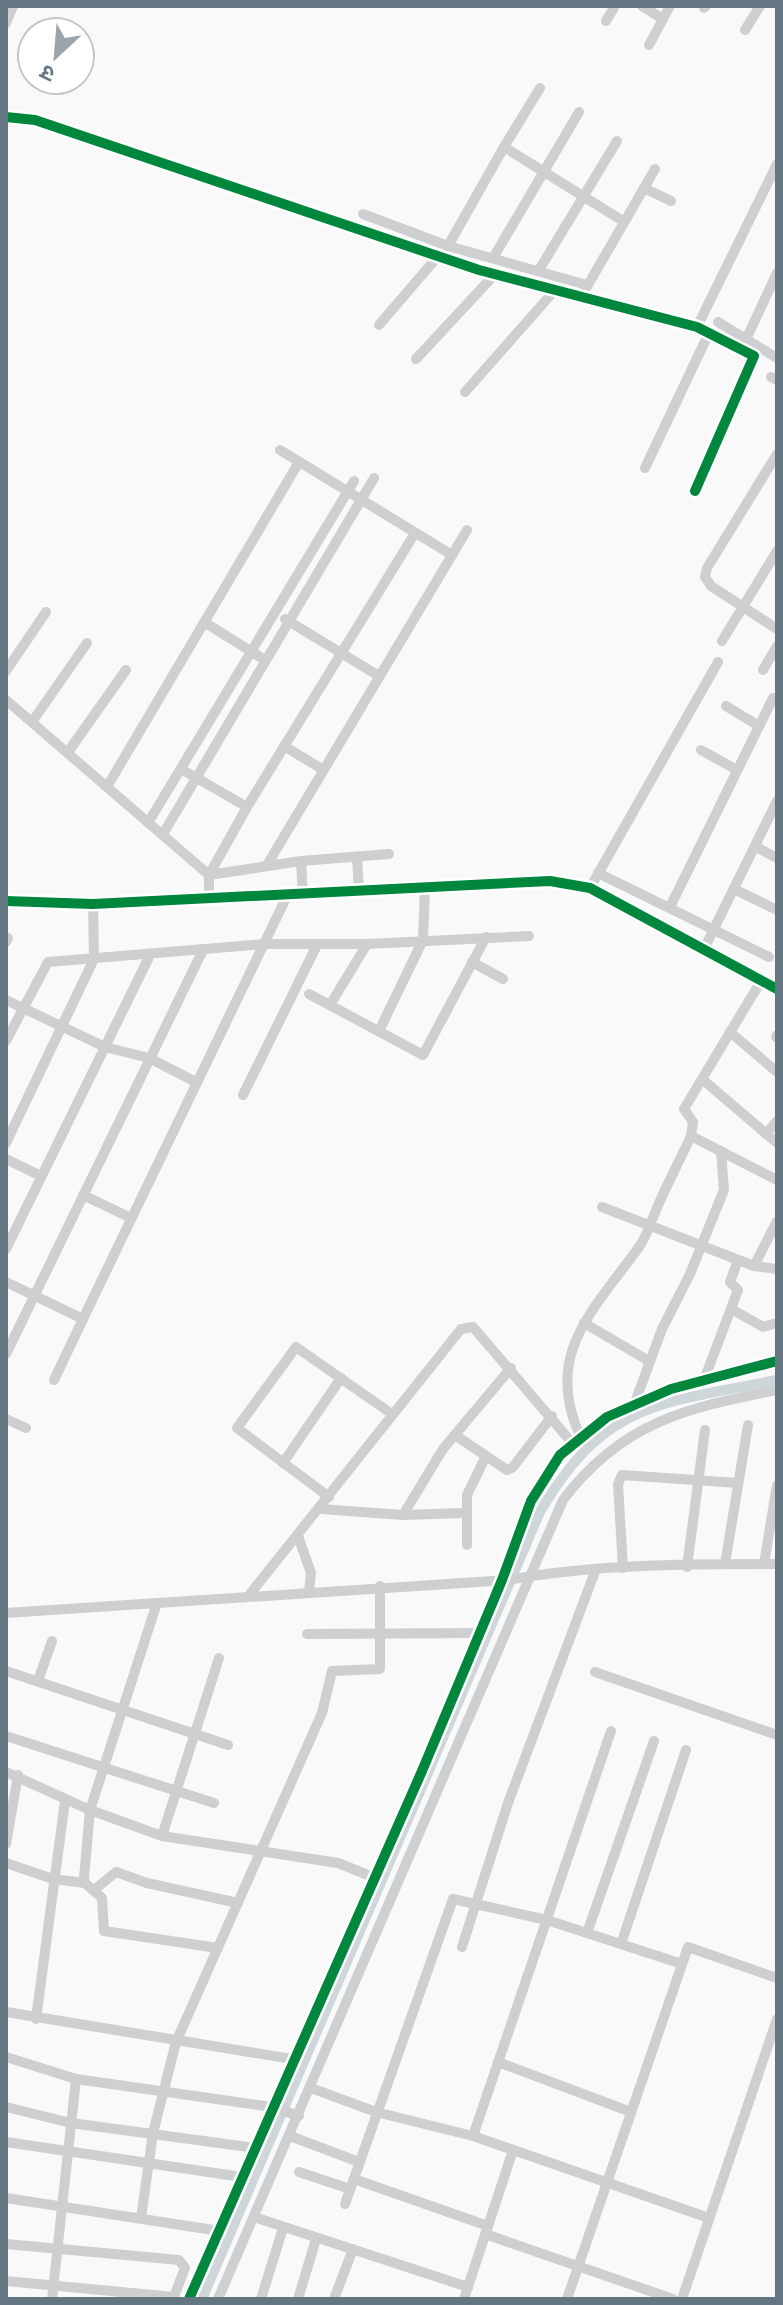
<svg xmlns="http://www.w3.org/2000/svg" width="783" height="2305" font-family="Commissioner,'Noto Sans Devanagari',sans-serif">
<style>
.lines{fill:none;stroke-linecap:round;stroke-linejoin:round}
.canal{stroke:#ced6d9;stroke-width:10}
.minor{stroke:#cecfd0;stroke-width:10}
.cycleway-casing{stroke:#fff;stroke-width:15}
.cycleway{stroke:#00873e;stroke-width:10}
</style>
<rect width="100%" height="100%" fill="#f9f9f9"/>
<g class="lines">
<path class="canal" d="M202,2299L540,1512C604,1401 663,1403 777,1380"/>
<g class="minor">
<polyline points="642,6 663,19"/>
<polyline points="704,8 706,6"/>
<polyline points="606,21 615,6"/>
<polyline points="6,23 13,6"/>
<polyline points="745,30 760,6"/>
<polyline points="649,45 670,6"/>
<polyline points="6,117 35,120 479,270 697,327 754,356 695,491"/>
<polyline points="504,147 540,88"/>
<polyline points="644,188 671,201"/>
<polyline points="363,214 448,246 587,285"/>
<polyline points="448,246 504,147 623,221"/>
<polyline points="493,258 579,112"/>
<polyline points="539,270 617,141"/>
<polyline points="585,290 655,169"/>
<polyline points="718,322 777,358"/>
<polyline points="379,325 439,255"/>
<polyline points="697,327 777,164"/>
<polyline points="742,348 777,273"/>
<polyline points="416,359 496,273"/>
<polyline points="771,377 777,380"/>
<polyline points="465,392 555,290"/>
<polyline points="280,450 452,555"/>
<polyline points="777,454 707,568 705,577 711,586 777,629"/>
<polyline points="645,468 708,335"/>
<polyline points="285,619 379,676"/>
<polyline points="204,622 265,660"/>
<polyline points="722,641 777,551"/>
<polyline points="763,670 777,646"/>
<polyline points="6,671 46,612"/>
<polyline points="6,700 209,875 301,861 389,854"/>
<polyline points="726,706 759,726"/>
<polyline points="32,722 87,643"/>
<polyline points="284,746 322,769"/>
<polyline points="701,750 737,770"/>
<polyline points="68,752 126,670"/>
<polyline points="181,769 247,807"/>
<polyline points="108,785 299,462"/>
<polyline points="148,823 354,481"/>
<polyline points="163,834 374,478"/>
<polyline points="756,847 777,858"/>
<polyline points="357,857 359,892"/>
<polyline points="301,861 303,895"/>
<polyline points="267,865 467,530"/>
<polyline points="598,873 769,957"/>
<polyline points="590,888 718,662"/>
<polyline points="734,889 777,910"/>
<polyline points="209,898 209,875 247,807 415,533"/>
<polyline points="6,901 93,904 550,881 590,888 777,989"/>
<polyline points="670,907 773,698"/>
<polyline points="6,942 8,938"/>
<polyline points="704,949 777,801"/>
<polyline points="472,962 503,979"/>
<polyline points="309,994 423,1055 486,937"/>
<polyline points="6,1000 105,1047 149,1058 196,1082"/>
<polyline points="330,1005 367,944"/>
<polyline points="379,1031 423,940 425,888"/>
<polyline points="730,1032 777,1072"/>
<polyline points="776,1037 777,1035"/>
<polyline points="6,1041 48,962 265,944 367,944 529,936"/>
<polyline points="702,1079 761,981"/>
<polyline points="243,1095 317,945"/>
<polyline points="766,1134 777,1121"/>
<polyline points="691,1136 777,1180"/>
<polyline points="6,1143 94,959 93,904"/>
<polyline points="6,1159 41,1176"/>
<polyline points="83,1195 131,1218"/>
<polyline points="602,1207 754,1266 777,1269"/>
<polyline points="6,1249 150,955"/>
<polyline points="754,1266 777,1221"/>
<polyline points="6,1282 83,1319 287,896"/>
<polyline points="733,1310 763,1327 777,1323"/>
<polyline points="584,1323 649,1361"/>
<polyline points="6,1354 202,952"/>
<polyline points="54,1380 83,1319"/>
<polyline points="704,1380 738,1290 730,1282 738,1260"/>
<polyline points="634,1405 662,1329 690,1274 724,1190 721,1151"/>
<polyline points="6,1419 26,1428"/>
<polyline points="455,1435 507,1470 513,1467 552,1416"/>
<path d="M581,1438C542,1355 593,1311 639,1247C647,1236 651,1221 657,1208C667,1184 680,1160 691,1136L693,1122L684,1109L702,1079L777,1143"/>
<polyline points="283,1463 341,1378"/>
<polyline points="329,1497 237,1428 296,1347 392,1414"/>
<polyline points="321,1509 403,1515 465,1513"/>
<polyline points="403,1515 443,1449 511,1368"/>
<polyline points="298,1536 311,1573 309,1592"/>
<polyline points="467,1545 467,1495 485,1458"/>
<polyline points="725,1564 748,1425"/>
<polyline points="764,1564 777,1485"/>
<polyline points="687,1567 705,1430"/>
<polyline points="623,1568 618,1484 622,1475 738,1483"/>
<polyline points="250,1594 461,1329 473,1327 573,1444"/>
<path d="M6,1613L508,1580C595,1564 688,1564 777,1564"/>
<polyline points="307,1634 479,1633"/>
<polyline points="6,1671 228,1745"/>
<polyline points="595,1672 777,1735"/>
<polyline points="38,1681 52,1641"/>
<polyline points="6,1736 214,1803"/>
<polyline points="6,1772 90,1810 156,1606"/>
<polyline points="162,1836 219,1658"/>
<polyline points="6,1844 18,1775"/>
<polyline points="6,1863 53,1879 85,1883"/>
<polyline points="94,1890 116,1872 147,1883 238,1903"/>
<polyline points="587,1933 654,1741"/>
<polyline points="621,1944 686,1750"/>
<polyline points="462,1947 508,1803 596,1569"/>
<polyline points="218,1948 104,1931 102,1898 85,1883 84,1878 90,1810 162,1836 338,1863 373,1877"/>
<polyline points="6,2012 292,2059"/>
<polyline points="36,2019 65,1801"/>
<polyline points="6,2057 76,2079 272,2107 299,2116"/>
<polyline points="498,2062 631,2112"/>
<polyline points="311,2088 376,2112 473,2136 709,2218"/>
<polyline points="6,2107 71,2123 256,2148"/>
<polyline points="290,2136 359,2162"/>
<polyline points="473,2136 611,1731"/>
<polyline points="6,2142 242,2177"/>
<polyline points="299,2172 350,2189"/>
<polyline points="354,2179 488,2226"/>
<polyline points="6,2198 220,2231"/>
<polyline points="345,2204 453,1899 547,1920 682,1964"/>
<polyline points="254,2217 468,2287"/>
<polyline points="141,2218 153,2133 176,2042 322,1713 332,1671 380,1669 380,1586"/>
<polyline points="485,2234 673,2299"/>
<polyline points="6,2244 179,2260 185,2268 173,2299"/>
<polyline points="6,2281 174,2297"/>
<polyline points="52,2299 76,2079"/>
<polyline points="189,2299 422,1771 502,1580 531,1501 560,1455 607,1417 671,1389 777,1361"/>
<path d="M218,2299L563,1500C621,1423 685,1408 777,1390"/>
<polyline points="261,2299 283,2228"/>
<polyline points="298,2299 316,2239"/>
<polyline points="334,2299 353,2249"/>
<polyline points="464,2299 513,2150"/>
<polyline points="567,2299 688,1947 777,1978"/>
<polyline points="682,2299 777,2019"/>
</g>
<g class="cycleway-casing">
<g id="cycleway">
<polyline points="6,117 35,120 479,270 697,327 754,356 695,491"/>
<polyline points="6,901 93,904 550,881 590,888 777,989"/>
<polyline points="189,2299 422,1771 502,1580 531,1501 560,1455 607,1417 671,1389 777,1361"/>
</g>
</g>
<use href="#cycleway" class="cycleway"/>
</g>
<rect width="783" height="2305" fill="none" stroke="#657683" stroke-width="16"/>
<g transform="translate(56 56) rotate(206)"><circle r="38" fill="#ffffff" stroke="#c1c8cd" stroke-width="2"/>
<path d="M0-6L14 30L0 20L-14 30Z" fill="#99a4ac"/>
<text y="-12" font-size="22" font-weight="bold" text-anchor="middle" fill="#657683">उ</text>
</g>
</svg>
